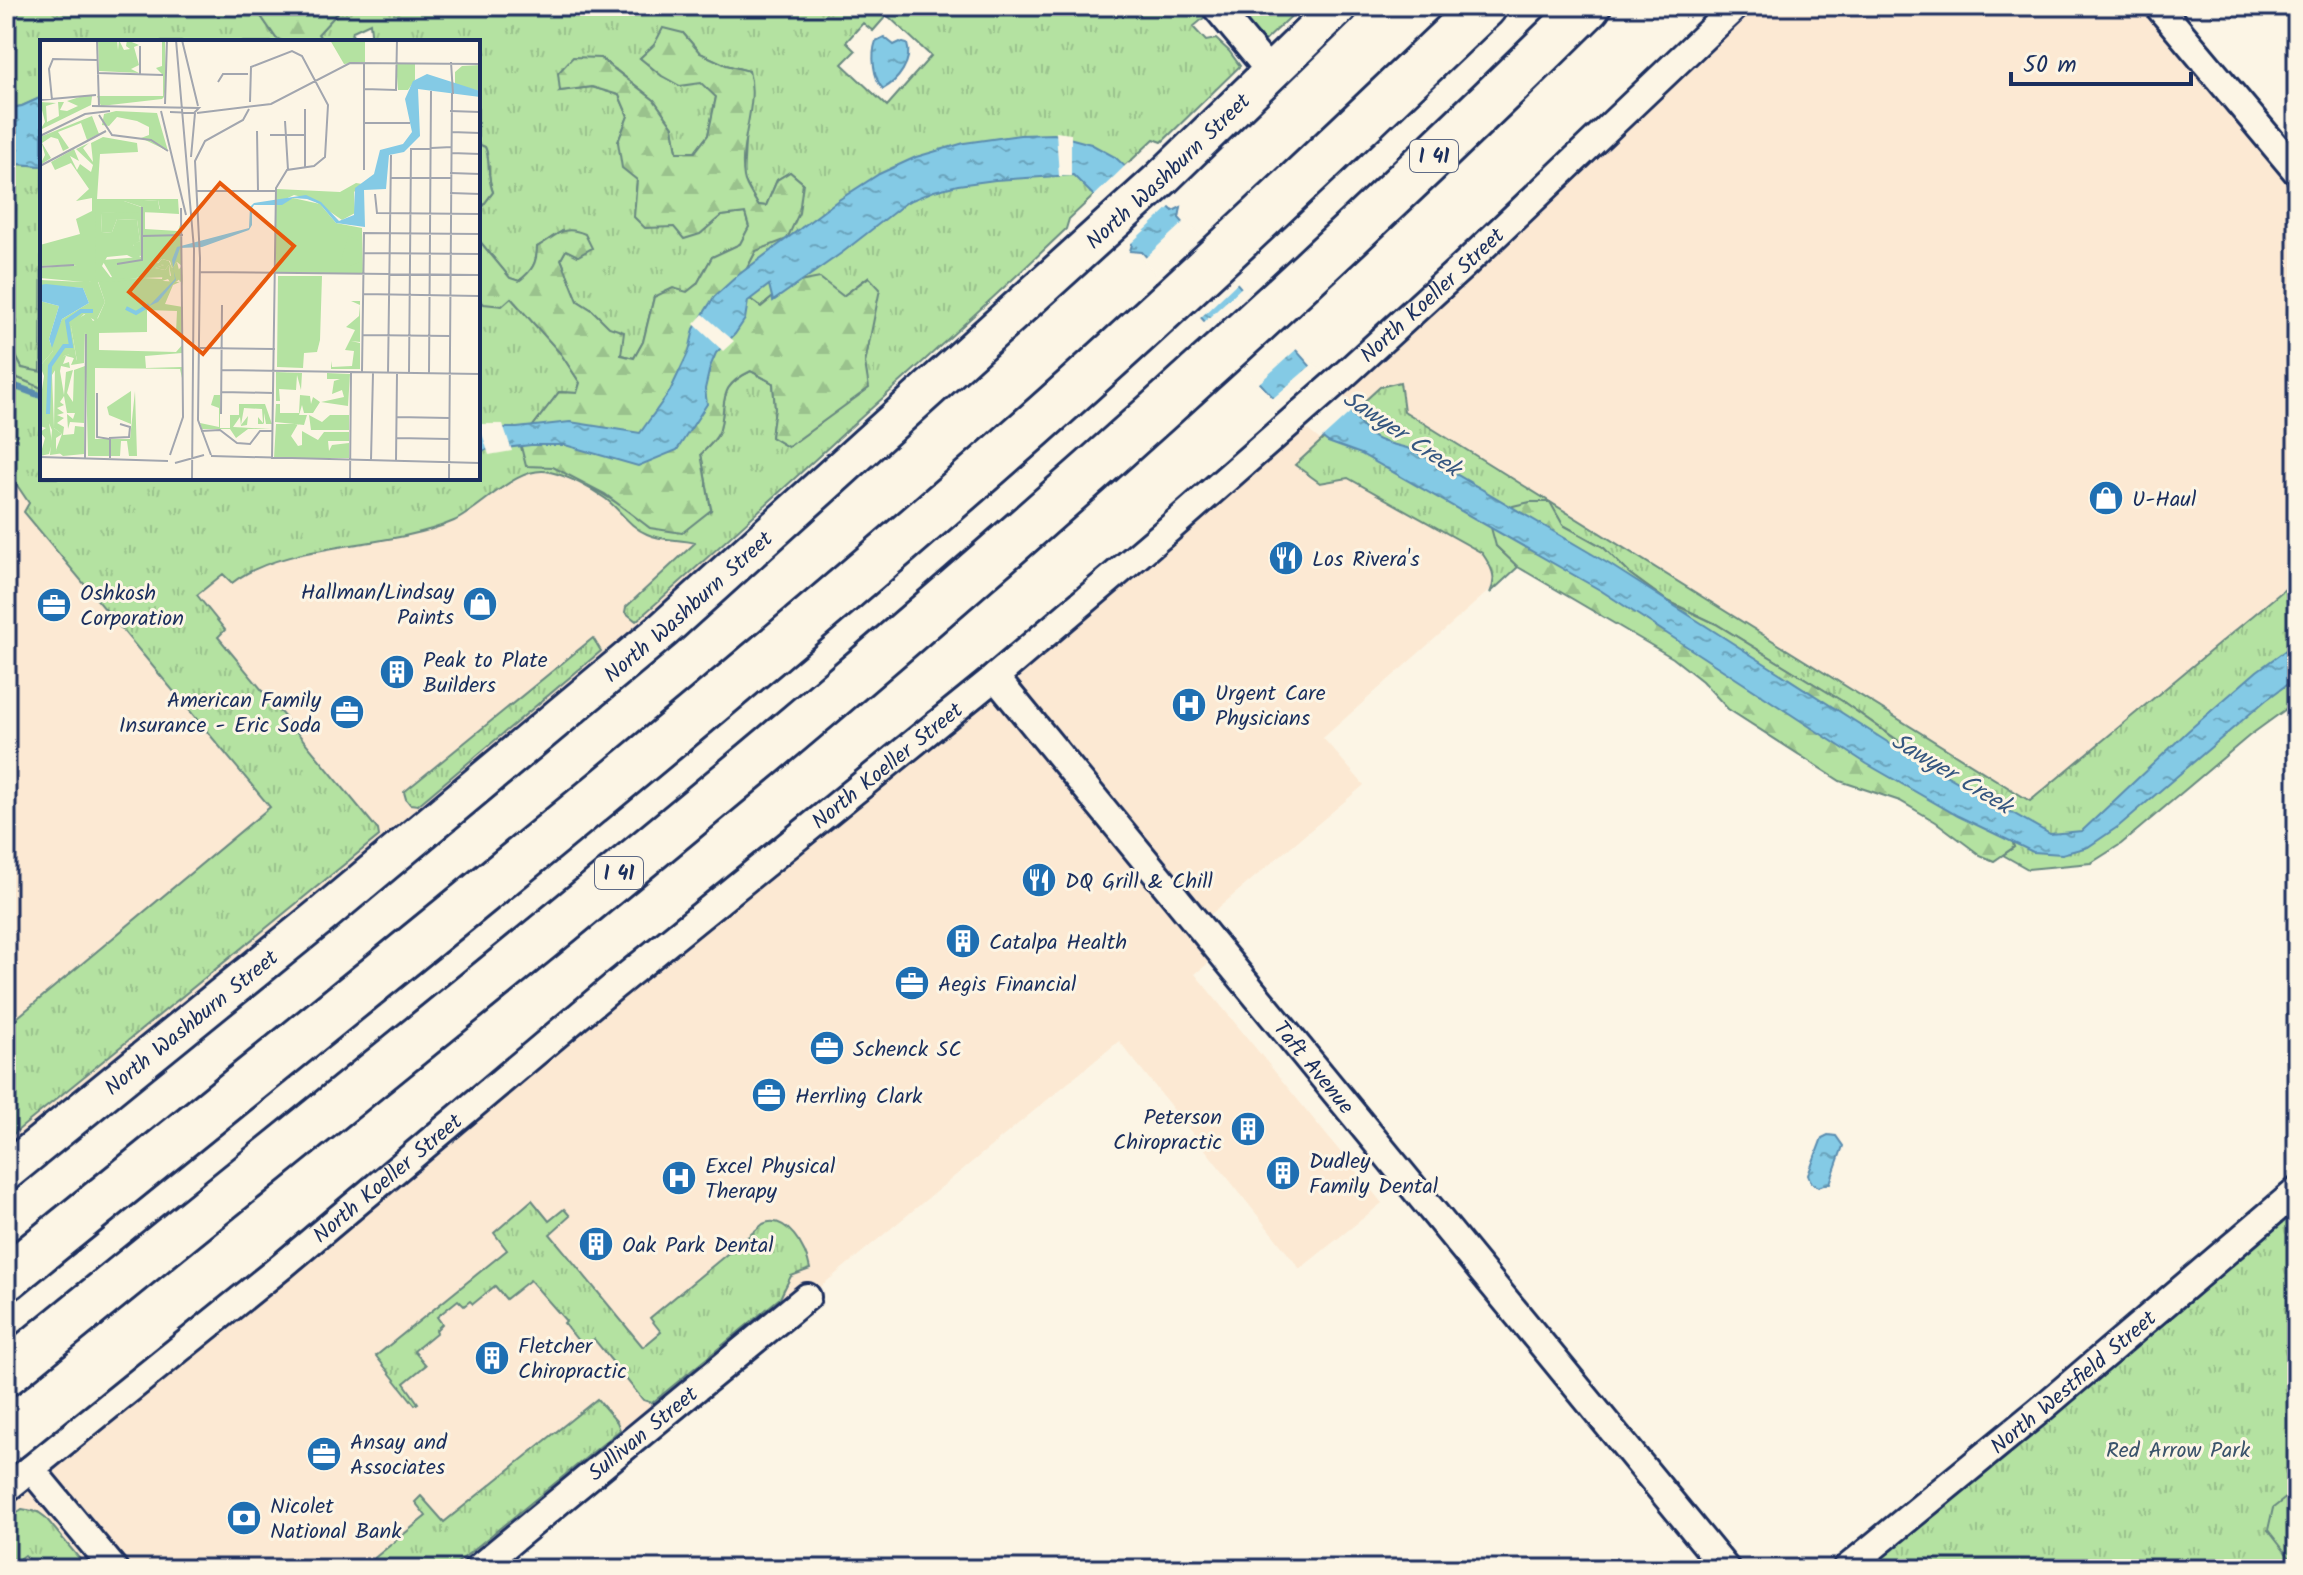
<svg xmlns="http://www.w3.org/2000/svg" width="2303" height="1575" font-family="Kalam,sans-serif">
<style>
.built{fill:#fce9d3}
.grass{fill:url(#grass-tufts);stroke:#688880;stroke-width:2;fill-rule:evenodd}
.forest{fill:url(#forest-firs);stroke:#688880;stroke-width:2}
.pitch{fill:#b4e2a1;stroke:#688880;stroke-width:2}
.water{fill:url(#water-ripples);stroke:#5a8caf;stroke-width:2}
.pier{fill:#fcf5e5}
.lines{fill:none;stroke-linecap:round;stroke-linejoin:round}
.stream{stroke:#5a8caf;stroke-width:7}
.street-casing{stroke:#1b2f5e;stroke-width:32}
.secondary-casing{stroke:#1b2f5e;stroke-width:42}
.highway-casing{stroke:#1b2f5e;stroke-width:50}
.street{stroke:#fcf5e5;stroke-width:26}
.secondary{stroke:#fcf5e5;stroke-width:36}
.highway{stroke:#fcf5e5;stroke-width:44}
.labels{text-anchor:middle;stroke-width:6;stroke-linejoin:round;paint-order:stroke}
.shield{fill:#fcf5e5;stroke:#5e6a86;stroke-width:2}
.shield-label{font-size:20px;font-weight:bold;fill:#1b2f5e}
.street-label{font-size:22px;fill:#1b2f5e;stroke:#fcf5e5}
.poi-label{font-size:22px;fill:#1b2f5e;stroke:#fcf5e5;text-anchor:start}
.park-label{font-size:22px;fill:#3a536b;stroke:#fcf5e5}
.water-label{font-size:24px;font-style:italic;fill:#355680;stroke:#fcf5e5}
.inset-river{fill:none;stroke:#84cae5;stroke-width:4}
.inset-road{fill:none;stroke:#a2a6af;stroke-width:2}
.view{fill:#e8590c;fill-opacity:0.15;stroke:#e8590c;stroke-width:4}
.inset-edge{fill:none;stroke:#1b2f5e;stroke-width:4}
</style>
<defs>
<pattern id="grass-tufts" width="24" height="20" patternUnits="userSpaceOnUse" patternTransform="scale(2)"><rect width="24" height="20" fill="#b4e2a1"/><path d="M3 7l-1-3M5 7V3M7 7l1-3M15 17l-1-3M17 17v-4M19 17l1-3" fill="none" stroke="#9ac28d"/></pattern>
<pattern id="forest-firs" width="22" height="20" patternUnits="userSpaceOnUse" patternTransform="scale(2)"><rect width="22" height="20" fill="#b4e2a1"/><path d="M5 1l3.5 6h-7zM16 11l3.5 6h-7z" fill="#9ac28d"/></pattern>
<pattern id="water-ripples" width="26" height="14" patternUnits="userSpaceOnUse" patternTransform="scale(2)"><rect width="26" height="14" fill="#84cae5"/><path d="M2 4q2-2 4 0t4 0M15 11q2-2 4 0t4 0" fill="none" stroke="#6ba4bd"/></pattern>
</defs>
<rect width="100%" height="100%" fill="#fcf5e5"/>
<filter id="ink" filterUnits="userSpaceOnUse"><feTurbulence type="fractalNoise" baseFrequency=".0125" numOctaves="2"/><feDisplacementMap in="SourceGraphic" scale="16" xChannelSelector="R" yChannelSelector="G"/><feConvolveMatrix kernelMatrix="1 2 1 2 8 2 1 2 1" color-interpolation-filters="sRGB"/></filter>
<g filter="url(#ink)">
<g class="built">
<polygon points="1736,6 2158,6 2297,172 2297,579 2030,801 1573,516 1323,738 1364,785 1198,925 1221,953 1195,974 1382,1203 1300,1269 1119,1041 477,1569 6,1569 6,1489 995,677"/>
<polygon points="478,267 733,567 6,1172 6,455 125,583 478,478"/>
</g>
<g class="grass">
<polygon points="6,6 254,6 276,38 284,42 42,42 42,97 22,106 6,109"/>
<path d="M344,6H1205L1211,12L1193,27L1206,41L1216,39L1229,51L1240,66L1162,142L1154,139L1069,219L1066,229C1000,292 933,353 865,414C789,483 714,553 636,621L625,612L626,607L695,543C680,539 662,541 647,534C630,527 620,510 606,499C591,488 568,476 550,472C518,464 482,508 454,521C388,550 286,541 232,583L223,574L197,595L225,630L218,637L378,830L379,836L6,1140V1115L16,1104L6,1092V1027L270,807L24,512L29,503L6,469V373L42,388V478H478V298L484,304L511,298L561,354L580,383L577,393L559,392L520,443C562,474 610,493 650,528L711,509L701,454C708,447 718,438 720,429C727,399 717,387 751,371L773,383L775,409L771,437L788,447L868,387L865,363L871,331L868,277L843,296L789,284L761,307L736,289L756,251L803,183L790,172L777,180L766,206L758,205L743,178L749,71L726,65L700,53L683,33L654,45L640,58L662,76L702,83L716,97L708,135L695,152H677L673,127L654,100L601,58L560,91L592,87L619,95L628,116L618,142L637,180L635,198L674,227L700,234L721,216L745,213L749,227L740,244L712,257L697,284L687,292L654,297L643,342L634,358L621,355L609,327L592,310L578,301L561,259L566,250L562,231L537,247C537,263 532,271 519,281L510,278L478,239V212L493,192C486,175 491,159 485,147L478,144V42H372L370,23L353,31L351,42H323L318,34ZM887,15L931,56L887,106L842,64L855,51L846,42L863,23L873,31Z"/>
<polygon points="1240,6 1302,6 1264,42 1254,37 1233,12"/>
<polygon points="6,163 42,166 41,373 22,368 7,339 17,322 6,303"/>
<path d="M1400,382L1404,411L2030,801L2297,579V701L2249,736L2121,844L2091,863L2028,869L2003,855L2014,847L1969,794L1926,760L1842,701L1716,624L1666,600L1630,574L1603,547L1563,525L1549,502L1496,546L1518,567L1490,593C1498,577 1491,566 1482,553L1348,478L1320,483L1295,465L1380,387Z"/>
<polygon points="593,638 601,651 418,805 410,804 406,799 404,792"/>
<polygon points="2297,1191 2297,1569 1846,1569"/>
<path d="M532,1200L549,1221L564,1209L570,1216L550,1234L643,1347L661,1332L650,1318L763,1224C786,1213 807,1249 810,1269L791,1276L780,1298L652,1403L643,1400L594,1339L583,1347L564,1323L566,1321L530,1280L506,1299L495,1286L473,1304L470,1301L464,1306L458,1300L437,1317L442,1324L436,1330L437,1332L414,1351L426,1365L404,1383L418,1403L415,1405L376,1356L507,1250L494,1233Z"/>
<polygon points="597,1399 617,1422 620,1430 450,1569 361,1569 426,1516 415,1502 421,1496 444,1522"/>
<polygon points="22,1509 38,1512 45,1517 88,1569 37,1569 25,1555 6,1569 6,1520"/>
</g>
<g class="forest">
<polygon points="254,6 344,6 318,34 323,42 284,42 276,38"/>
<path d="M663,28L683,33L700,53L726,65L749,71C759,106 738,141 744,177C745,186 753,196 758,205L766,206L777,180L790,172L803,183L799,213L787,239L756,251L736,289L761,307L789,284L820,278L843,296L869,277L880,289L865,363L869,388L788,447L771,437L775,409L773,383L751,371C717,387 727,399 720,429C718,438 708,447 701,454L711,510L682,533L650,528L605,494L553,467L526,466L520,443L559,392L577,393L580,383L561,354L511,298L502,306L484,304L478,298V239L510,278L519,281C532,271 537,263 537,247C557,236 562,224 585,234L592,248L578,256L566,250L561,259L578,301L592,310L609,327L624,332L621,355L634,358L643,342L654,297L673,288L687,292L697,284L712,257L740,244L749,227L745,213L721,216L700,234L684,239L674,227L645,228L634,217L637,180L622,168L618,142L628,116L619,95L592,87L560,91L558,73L573,57L600,58L654,100L673,127L677,152H695L708,135L716,97L701,83L680,86L662,76L640,58L654,45Z"/>
<path d="M478,144L485,147C491,159 486,175 493,192L478,212Z"/>
<polygon points="6,303 17,322 7,339 22,368 42,372 42,388 6,373"/>
<polygon points="1530,502 1550,502 1563,525 1603,547 1630,574 1665,600 1716,624 1842,701 2006,818 2014,847 1994,861 1980,855 1936,822 1900,801 1840,781 1728,709 1702,681 1673,658 1518,567 1496,546 1490,524 1513,506"/>
</g>
<polygon class="pitch" points="2297,1489 2297,1567 2268,1530 2273,1508"/>
<g class="water">
<path d="M884,37L894,45L900,42L907,44C913,61 898,81 883,89C873,78 871,55 876,41Z"/>
<polygon points="42,97 42,166 6,163 6,109 22,106"/>
<path d="M1054,134L1091,144L1115,157L1173,211L1181,207L1179,218L1357,419C1369,441 1385,442 1407,448C1417,452 1427,458 1437,463L1609,564L1889,743L2050,834L2082,831L2188,731L2257,671L2297,642V677L2266,700L2119,826L2088,847L2062,854L2033,852L1958,816L1867,764L1600,590L1361,454L1328,442L1279,404L1142,252L1130,251L1132,244L1092,194L1073,175L995,180L958,185L934,191L907,202L843,252L773,301L769,285L748,301L745,319L735,334L716,353L710,367L705,389L707,404L677,450L638,466L565,445H531L478,451V428H517L570,422L640,433L670,391L689,351L694,329L714,297L737,276L837,201L879,174L916,157L964,143L1020,135Z"/>
<polygon points="1828,1135 1836,1136 1843,1146 1830,1183 1818,1187 1811,1182 1808,1175 1822,1138"/>
</g>
<g class="pier">
<polygon points="1056,132 1071,134 1071,176 1059,176"/>
<polygon points="1128,163 1172,205 1127,247 1091,199"/>
<polygon points="1186,220 1240,280 1198,320 1143,260"/>
<polygon points="1244,285 1299,347 1257,385 1202,324"/>
<polygon points="703,314 734,341 723,351 694,324"/>
<polygon points="1314,363 1354,409 1320,440 1271,400"/>
<polygon points="479,424 503,424 512,451 489,455"/>
</g>
<g class="lines">
<polyline class="stream" points="6,383 42,396"/>
<g class="street-casing">
<g id="street">
<polyline points="1215,6 1271,73"/>
<polyline points="2158,6 2297,172"/>
<path id="s1" d="M995,677L1726,1569"/>
<polyline points="31,1469 114,1569"/>
<path id="s2" d="M6,1489L282,1266L613,987L995,677L1169,529L1343,376L1463,266L1736,6"/>
<path id="s3" d="M477,1569L807,1297"/>
<path id="s4" d="M1846,1569L2040,1410L2297,1191"/>
</g>
</g>
<g class="secondary-casing">
<g id="secondary">
<path id="s5" d="M6,1172L322,915L663,630L1162,178L1339,6"/>
</g>
</g>
<g class="highway-casing">
<g id="highway">
<path d="M6,1278C351,998 699,721 1032,427C1186,290 1335,148 1484,6"/>
<path d="M6,1373C283,1147 563,925 835,694C1095,473 1346,245 1588,6"/>
</g>
</g>
<use href="#street" class="street"/>
<use href="#secondary" class="secondary"/>
<use href="#highway" class="highway"/>
</g>
</g>
<defs>
<g id="shop-disc" transform="scale(1.8)"><circle r="9.5" fill="#1f6fb2" stroke="#fcf5e5"/><path d="M-5-2.5h2.3a2.7 3.5 0 0 1 5.4 0H5L5.5 6h-11ZM-1.5-2.5h3a1.5 2.3 0 0 0-3 0Z" fill="#fff"/></g>
<g id="restaurant-disc" transform="scale(1.8)"><circle r="9.5" fill="#1f6fb2" stroke="#fcf5e5"/><path d="M-5-6h1v4h1v-4h1v4h1v-4h1v5L-1.5 .5V6h-2V.5L-5-1ZM5-6V6H3V1.5H1.5Q1.5-4 5-6Z" fill="#fff"/></g>
<g id="office-disc" transform="scale(1.8)"><circle r="9.5" fill="#1f6fb2" stroke="#fcf5e5"/><path d="M-6-3h4V-5.5h4V-3h4V5H-6ZM-1-4.5V-3h2v-1.5ZM-6 0V1H6V0Z" fill="#fff"/></g>
<g id="building-disc" transform="scale(1.8)"><circle r="9.5" fill="#1f6fb2" stroke="#fcf5e5"/><path d="M-4-6H4V6H1V3H-1V6H-4ZM-2.5-4.3h1.7v1.8h-1.7ZM.8-4.3h1.7v1.8H.8ZM-2.5-1h1.7V.8h-1.7ZM.8-1h1.7V.8H.8Z" fill="#fff"/></g>
<g id="hospital-disc" transform="scale(1.8)"><circle r="9.5" fill="#1f6fb2" stroke="#fcf5e5"/><path d="M-5-5h3v3.5h4V-5h3V5h-3V1.5h-4V5h-3Z" fill="#fff"/></g>
<g id="bank-disc" transform="scale(1.8)"><circle r="9.5" fill="#1f6fb2" stroke="#fcf5e5"/><path d="M-6-4H6V4H-6ZM0-2.3a2.3 2.3 0 1 0 0 4.6a2.3 2.3 0 1 0 0-4.6Z" fill="#fff"/></g>
</defs>
<g fill-rule="evenodd">
<use href="#shop-disc" x="2106" y="498"/>
<use href="#restaurant-disc" x="1286" y="558"/>
<use href="#shop-disc" x="480" y="604"/>
<use href="#office-disc" x="54" y="605"/>
<use href="#building-disc" x="397" y="672"/>
<use href="#hospital-disc" x="1189" y="705"/>
<use href="#office-disc" x="347" y="712"/>
<use href="#restaurant-disc" x="1039" y="880"/>
<use href="#building-disc" x="963" y="941"/>
<use href="#office-disc" x="912" y="983"/>
<use href="#office-disc" x="827" y="1048"/>
<use href="#office-disc" x="769" y="1095"/>
<use href="#building-disc" x="1248" y="1129"/>
<use href="#building-disc" x="1283" y="1173"/>
<use href="#hospital-disc" x="679" y="1178"/>
<use href="#building-disc" x="596" y="1244"/>
<use href="#building-disc" x="492" y="1358"/>
<use href="#office-disc" x="324" y="1454"/>
<use href="#bank-disc" x="244" y="1518"/>
</g>
<g class="labels">
<g class="shield">
<rect x="1410" y="140" width="48" height="32" rx="6"/>
<rect x="595" y="857" width="48" height="32" rx="6"/>
</g>
<g class="shield-label">
<text x="1434" y="163">I 41</text>
<text x="619" y="880">I 41</text>
</g>
<g class="street-label">
<text dy="8" stroke="none"><textPath href="#s5" startOffset="1534">North Washburn Street</textPath></text>
<text dy="8" stroke="none"><textPath href="#s2" startOffset="1860">North Koeller Street</textPath></text>
<text dy="8" stroke="none"><textPath href="#s5" startOffset="886">North Washburn Street</textPath></text>
<text dy="8" stroke="none"><textPath href="#s2" startOffset="1140">North Koeller Street</textPath></text>
<text dy="8" stroke="none"><textPath href="#s5" startOffset="238">North Washburn Street</textPath></text>
<text dy="8" stroke="none"><textPath href="#s1" startOffset="504">Taft Avenue</textPath></text>
<text dy="8" stroke="none"><textPath href="#s2" startOffset="492">North Koeller Street</textPath></text>
<text dy="8" stroke="none"><textPath href="#s4" startOffset="294">North Westfield Street</textPath></text>
<text dy="8" stroke="none"><textPath href="#s3" startOffset="214">Sullivan Street</textPath></text>
</g>
<g class="poi-label">
<text x="2132" y="506">U-Haul</text>
<text x="1312" y="566">Los Rivera's</text>
<text x="454" y="599" text-anchor="end">Hallman/Lindsay<tspan x="454" dy="25">Paints</tspan></text>
<text x="80" y="600">Oshkosh<tspan x="80" dy="25">Corporation</tspan></text>
<text x="423" y="667">Peak to Plate<tspan x="423" dy="25">Builders</tspan></text>
<text x="1215" y="700">Urgent Care<tspan x="1215" dy="25">Physicians</tspan></text>
<text x="321" y="707" text-anchor="end">American Family<tspan x="321" dy="25">Insurance - Eric Soda</tspan></text>
<text x="1065" y="888">DQ Grill &amp; Chill</text>
<text x="989" y="949">Catalpa Health</text>
<text x="938" y="991">Aegis Financial</text>
<text x="853" y="1056">Schenck SC</text>
<text x="795" y="1103">Herrling Clark</text>
<text x="1222" y="1124" text-anchor="end">Peterson<tspan x="1222" dy="25">Chiropractic</tspan></text>
<text x="1309" y="1168">Dudley<tspan x="1309" dy="25">Family Dental</tspan></text>
<text x="705" y="1173">Excel Physical<tspan x="705" dy="25">Therapy</tspan></text>
<text x="622" y="1252">Oak Park Dental</text>
<text x="518" y="1353">Fletcher<tspan x="518" dy="25">Chiropractic</tspan></text>
<text x="350" y="1449">Ansay and<tspan x="350" dy="25">Associates</tspan></text>
<text x="270" y="1513">Nicolet<tspan x="270" dy="25">National Bank</tspan></text>
</g>
<g class="park-label">
<text x="2178" y="1457">Red Arrow Park</text>
</g>
<g class="water-label">
<text transform="translate(1402 433) rotate(34)" y="8">Sawyer Creek</text>
<text transform="translate(1952 773) rotate(31)" y="8">Sawyer Creek</text>
</g>
</g>
<g transform="translate(40 40)">
<rect width="440" height="440" fill="#fcf5e5"/>
<path d="M58,0H77L78,10L79,0L84,10L90,9L86,6L87,0L99,5L94,7L99,25L91,29L99,33L59,31ZM122,0H125L126,46L124,57L122,59L61,66L57,56H123V35L116,28L122,26ZM290,0H325V22L304,24ZM356,23H375V40L368,50H358ZM440,25V51L415,45V32L422,26ZM46,55L52,56L51,65L0,90L5,82L0,62L16,63L6,66L7,82L19,76L18,62H24L20,70L27,71L38,66L27,61ZM76,71L117,73L128,111L101,98L109,95V87L97,81L77,77L69,86L62,85L64,74ZM52,76L59,94L47,100L41,83L18,92L29,108L23,111L18,99L11,97L2,103L11,118L0,125L5,115L0,97ZM63,97L97,103L98,112L60,114L57,159H138L139,174L105,172V189L138,191L140,185L143,246L142,241L133,245L125,264L143,267V301L136,293L137,271L107,270V292L59,293V310L136,312L143,304L142,313L105,316L106,328L142,327V338L140,329L55,328V399H90L95,351L97,416H89L87,401H81L80,416H48L45,291L44,323L31,325L34,318L26,316L23,324L29,322L30,328L21,326L20,331L24,355L26,332L33,330L27,353L33,362L34,330L45,326L44,383L30,382L28,389L27,374L33,379L35,373H27L24,356L20,362L24,365L17,368L24,373L17,375L24,378L17,383L24,387L23,395L34,394L35,386L44,387V414L23,416L16,410L22,394L14,388L15,324L22,317L32,313L37,321L31,287L35,280L48,273L53,281L58,278L65,262L58,241L72,237L62,220L101,217L93,204L100,201L97,180L77,179L72,192L62,193L61,173L120,169L118,160L104,161L102,167L84,161H56L57,240L49,242V263L43,248L0,245V240L44,242L0,238V228L37,225L0,226V205L40,194L36,179L52,171V158L36,161L49,149L31,123L15,130L11,122L34,109L39,121L30,116L37,130L40,124L51,132L53,125L36,109L49,103L43,108L53,122L51,103ZM122,219L130,221L132,228L137,222L142,226L136,232L140,242L90,239L102,237L101,225L103,238L130,237L129,225L125,230L115,228L124,225L117,223ZM253,158L280,164L296,183L322,188L323,234L236,232L235,164ZM0,261L19,266L9,299L13,311L0,326ZM311,261H320V302L311,301L320,303V329H291V321L292,327L312,326L314,311L305,310L315,290L306,287L319,276L320,265ZM236,332L262,333L261,350L257,335L256,350L239,349L240,361H236ZM287,333L310,334L308,366L281,362L304,357L302,350L292,354L294,341L300,339H287ZM174,355H180V388H190V375H199V364H225L232,384H226L224,373V383L223,384H218V377L223,383L222,369L204,368L201,385L208,376L207,385L201,386L200,377L193,387L231,389H208L196,398L190,389H162L160,383L179,387V368L171,365ZM260,355L270,356L271,364L273,357L280,362L273,373H264L262,365L259,375H267L264,385L235,382L236,364H240V373H259ZM0,358L7,369L12,403L9,414L0,416L5,398L0,392L6,388L0,386ZM269,375L282,382L290,375H309V390H271ZM236,384H258L251,396L258,406L262,405V391L278,400L284,392H309V401H288L289,411L292,405L309,403V418H234Z" fill="#b4e2a1" fill-rule="evenodd"/>
<path d="M316,143L322,144L314,152L315,173L302,180L273,160L254,155L235,164L237,149L300,152ZM118,160L120,172L61,173L62,193L72,192L77,179L97,180L100,201L93,205L101,209L99,221L87,215L67,217L62,226L72,239L101,238L97,228L102,224L103,238L122,239L123,233L131,236L129,225L125,230L115,228L124,225L117,224L122,219L129,221L132,228L137,222L141,238L132,245L128,239L114,244L106,240L58,242L65,262L56,281L44,274L31,287L37,322L30,314L24,316L12,335L14,388L22,394L16,398V410L24,413L10,415L12,390L0,363L4,336L0,326L13,311L10,307L22,279L49,263V242L56,238L55,161H84L101,167L103,161ZM91,351V384L69,375L67,367Z" fill="#b4e2a1"/>
<path d="M309,196L320,201V222L310,226L301,221V229H291L301,220ZM238,236H282L280,300L277,312L264,313L263,328L237,327Z" fill="#b4e2a1"/>
<path d="M387,34L440,51V57L378,49L380,96L364,112L349,115L346,149L324,150L325,187L296,183L280,164L267,159L253,158L242,165H214L212,168V185L209,190L162,207L140,208L133,228L136,240L118,262L109,266L135,239L132,220L137,207L209,188L210,167L214,163L266,155L281,162L299,181L314,175L315,148L334,134L340,110L363,104L372,92L365,59L373,41ZM6,244L43,248L49,263L22,279L12,308L9,299L19,266L0,261V245Z" fill="#84cae5"/>
<path class="inset-river" d="M86,268L96,273L109,265M8,374L10,326L24,306H31L27,281L41,271H53"/>
<path class="inset-road" d="M57,0L59,66M136,0L154,209L152,440M142,0L158,66M100,6V35M411,22L413,54M57,33L123,35M178,42L183,34H208M324,49L356,50L357,0M0,60L56,55M12,60L9,29L13,19L57,20M210,62L211,27L252,11L262,16L288,65L285,117L274,126L247,130L236,148L232,419M125,64L127,0M52,66L159,68L154,73L130,72M265,69V127M121,71L146,175M410,71L440,72M157,73L231,64L310,23L440,24M59,75L72,95L111,100L128,111M245,81L248,130M324,83H370M217,91L218,151M411,92L440,93M230,95H265M0,96L45,74L70,71M411,113L440,114M151,117L155,73M0,126L66,91M324,130V23M410,133L440,134M350,138H412M156,151H235M410,153L440,154M335,154L337,173L440,174M102,196L143,195M323,213L440,214M77,224L102,220V167M0,227L34,225M160,232L440,235M323,254L440,256M323,295L411,296M160,308L235,309M182,330L440,334M322,332L324,193L440,194M348,333L351,115M369,333L371,109L412,107M389,334L391,51M181,352L234,353M57,353V397L70,399V418M181,374L182,265M356,377L410,378M161,391L180,390L197,403L210,404L220,391H233M69,398L89,397L90,387L80,384M356,398L410,399M130,415L143,377L141,168M171,415L158,380L160,218L155,121L165,101L203,80L209,69M171,416L440,423M0,417L128,421M45,418L46,294M331,420L333,333M356,421L357,333M135,423L164,415M310,440L311,332M409,440L412,53"/>
<path class="view" d="M180,143L254,206L163,314L89,252Z"/>
<rect width="440" height="440" class="inset-edge"/>
</g>
<rect width="2303" height="1575" fill="none" stroke="#fcf5e5" stroke-width="32"/>
<rect x="16" y="16" width="2271" height="1543" fill="none" stroke="#1b2f5e" stroke-width="3" filter="url(#ink)"/>
<path d="M2011 72v12h180v-12" fill="none" stroke="#1b2f5e" stroke-width="4"/>
<text x="2023" y="72" font-size="24" fill="#1b2f5e" stroke="#fcf5e5" stroke-width="6" paint-order="stroke">50 m</text>
</svg>
